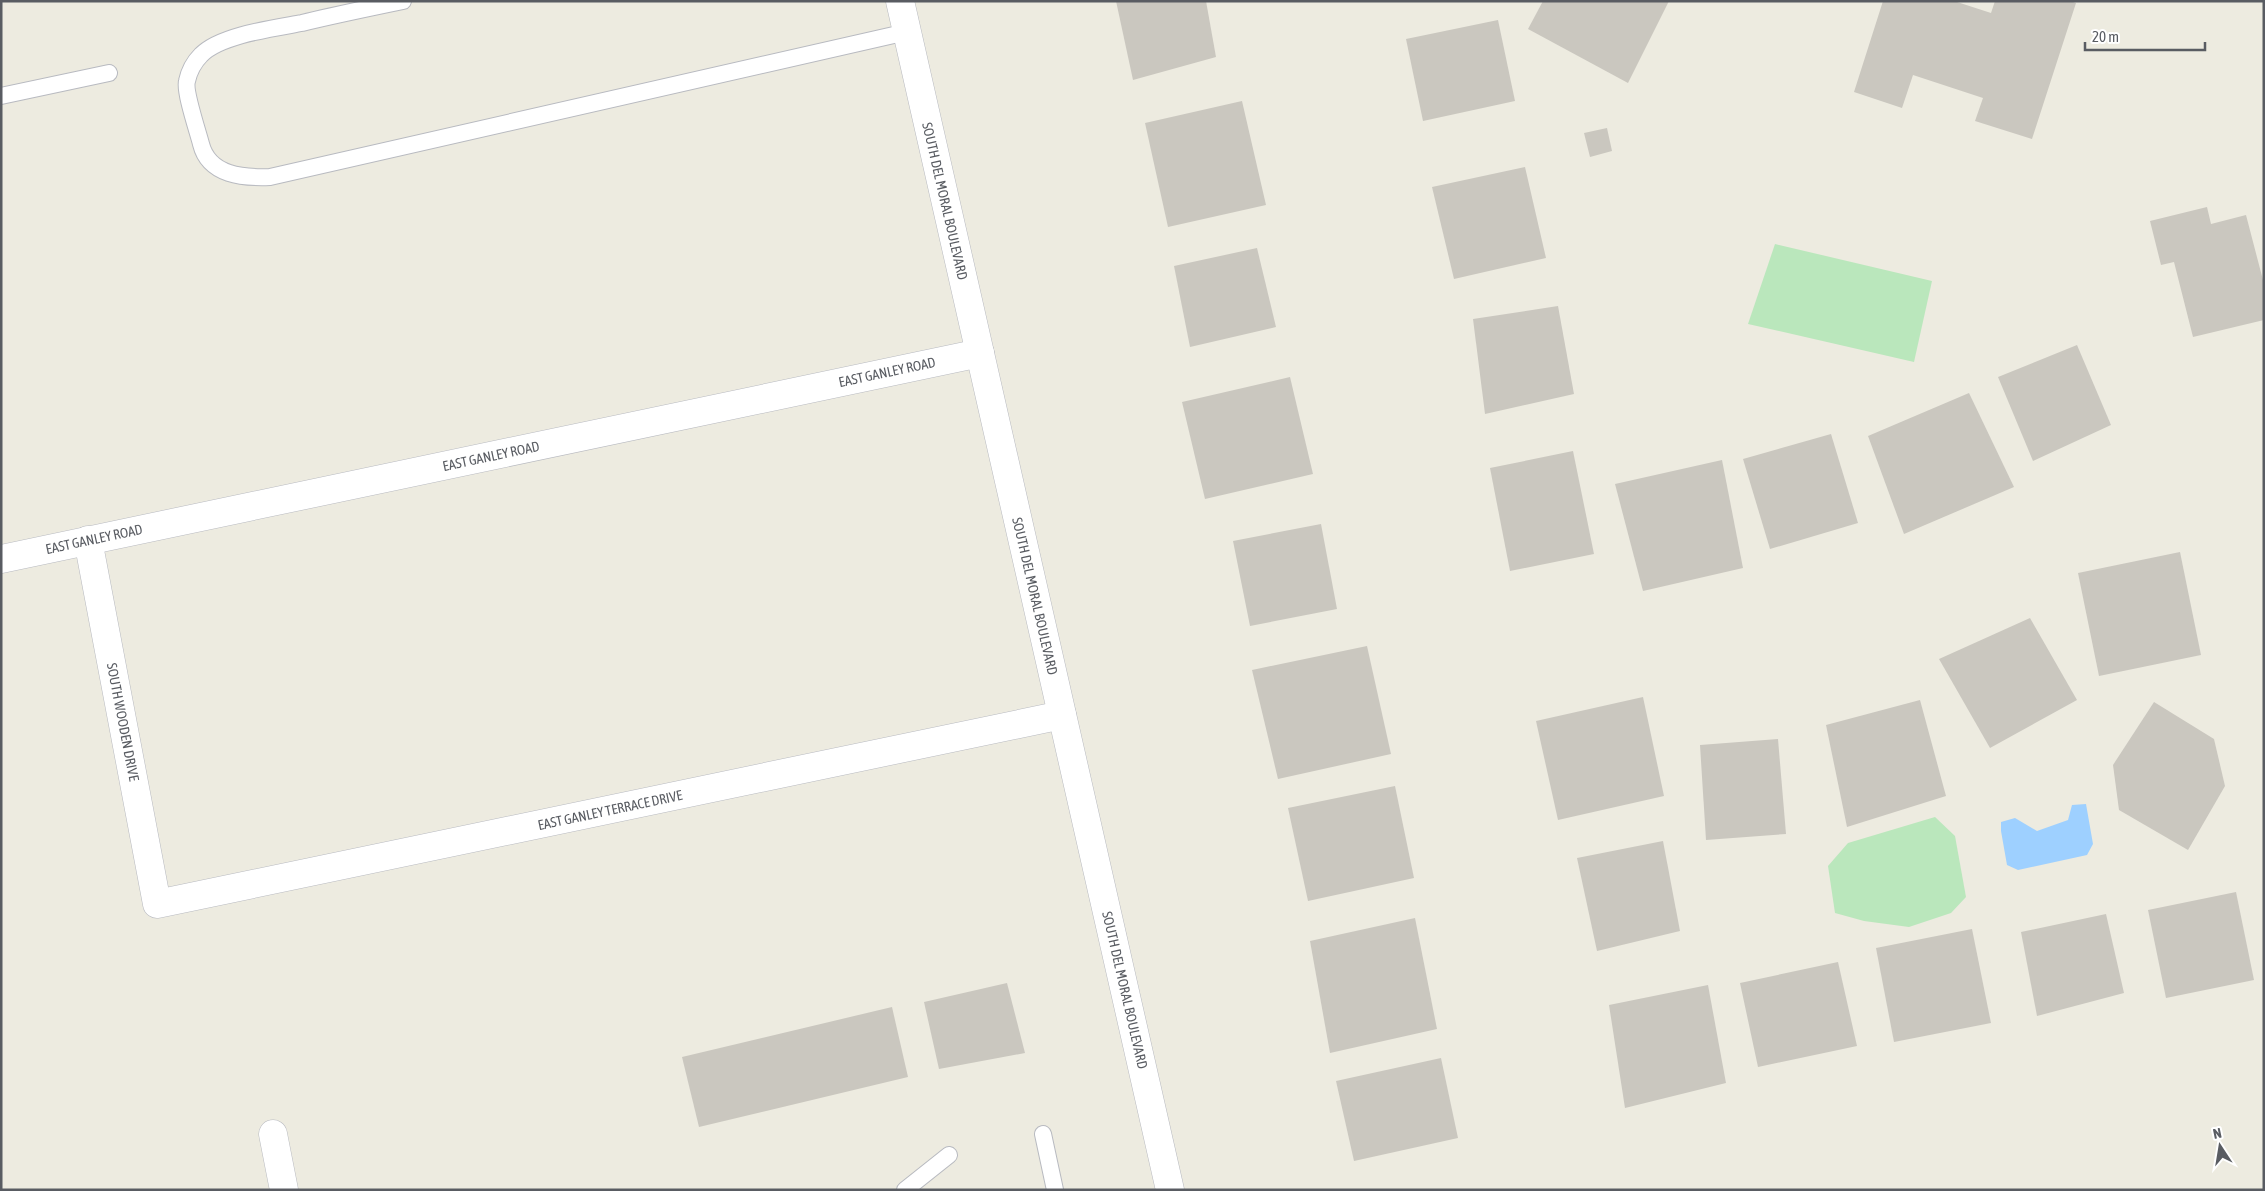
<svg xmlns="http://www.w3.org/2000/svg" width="2265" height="1191" font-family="'Asap Condensed',sans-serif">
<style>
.green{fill:#bae7bc}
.water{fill:#9ed0ff}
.building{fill:#cac7bf}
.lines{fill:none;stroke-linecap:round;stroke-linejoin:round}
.lane-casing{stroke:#b8bac0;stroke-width:18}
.street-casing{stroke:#b8bac0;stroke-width:29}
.lane{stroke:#fff;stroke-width:16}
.street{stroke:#fff;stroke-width:28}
.labels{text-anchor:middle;stroke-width:5;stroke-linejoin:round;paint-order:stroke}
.street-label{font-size:14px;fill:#595c62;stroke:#fff}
</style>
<rect width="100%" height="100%" fill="#edebe0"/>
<g class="green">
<polygon points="1775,244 1932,281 1914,362 1748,324"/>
<polygon points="1935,817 1955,836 1966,897 1951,913 1909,927 1864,921 1835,913 1828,866 1848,843"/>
</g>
<polygon class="water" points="2086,804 2093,844 2087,855 2018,870 2007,865 2001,831 2001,822 2015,818 2037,831 2068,820 2072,805"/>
<g class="building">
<polygon points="1116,1 1206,1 1216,57 1133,80"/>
<polygon points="1543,1 1669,1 1628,83 1528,29"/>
<polygon points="1883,1 1954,1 1991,13 1995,1 2070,1 2076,3 2032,139 1975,121 1983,98 1913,75 1902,108 1854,92"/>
<polygon points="1498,20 1515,101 1423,121 1406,39"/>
<polygon points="1242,101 1266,205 1168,227 1145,123"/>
<polygon points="1607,128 1612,151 1590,157 1584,133"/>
<polygon points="1525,167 1546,258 1454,279 1432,187"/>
<polygon points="2207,207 2211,224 2246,215 2264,284 2264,320 2193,337 2174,262 2161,265 2150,221"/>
<polygon points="1257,248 1276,327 1190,347 1174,266"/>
<polygon points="1558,306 1574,394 1485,414 1473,319"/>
<polygon points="2077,345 2111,425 2033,461 1998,377"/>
<polygon points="1290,377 1313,474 1205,499 1182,402"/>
<polygon points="1969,393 2014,487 1904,534 1868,436"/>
<polygon points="1831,434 1858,523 1770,549 1743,459"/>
<polygon points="1573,451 1594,554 1510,571 1490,468"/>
<polygon points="1722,460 1743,568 1643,591 1615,484"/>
<polygon points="1321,524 1337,609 1250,626 1233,541"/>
<polygon points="2180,552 2201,655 2099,676 2078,573"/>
<polygon points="2030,618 2077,700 1990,748 1939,659"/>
<polygon points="1367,646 1391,754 1278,779 1252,670"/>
<polygon points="1643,697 1664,796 1558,820 1536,721"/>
<polygon points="1920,700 1946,796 1847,827 1826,725"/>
<polygon points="2154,702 2214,739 2225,786 2188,850 2119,810 2113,765"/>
<polygon points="1778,739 1786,834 1706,840 1700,745"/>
<polygon points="1395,786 1414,878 1308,901 1288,808"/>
<polygon points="1663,841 1680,931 1597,951 1577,858"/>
<polygon points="2236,892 2254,980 2166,998 2148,910"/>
<polygon points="2106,914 2124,993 2037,1016 2021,932"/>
<polygon points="1415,918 1437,1029 1330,1053 1310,941"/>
<polygon points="1972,929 1991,1023 1894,1042 1876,948"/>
<polygon points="1838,962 1857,1046 1758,1067 1740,983"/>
<polygon points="1007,983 1025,1053 939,1069 924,1002"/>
<polygon points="1708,985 1726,1083 1625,1108 1609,1005"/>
<polygon points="892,1007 908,1077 699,1127 682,1057"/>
<polygon points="1441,1058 1458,1138 1354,1161 1336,1081"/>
</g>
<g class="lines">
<g class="lane-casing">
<g id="lane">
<path d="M403,1C369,8 335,15 302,23C275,28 220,35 201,55C194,62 189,72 187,81C184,91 198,132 201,144C209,176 244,178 270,177L907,32"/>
<polyline points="1,96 109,73"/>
<polyline points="1043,1134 1055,1190"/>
<polyline points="905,1190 949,1155"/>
</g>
</g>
<g class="street-casing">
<g id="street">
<polyline points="900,1 1170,1190"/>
<polyline points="88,540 157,904 1062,715"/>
<polyline points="1,559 980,353"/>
<polyline points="273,1134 284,1190"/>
</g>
</g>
<use href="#lane" class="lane"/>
<use href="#street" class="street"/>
</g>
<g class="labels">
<g class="street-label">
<text transform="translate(945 201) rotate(77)" y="5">SOUTH DEL MORAL BOULEVARD</text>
<text transform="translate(887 372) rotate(-12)" y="5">EAST GANLEY ROAD</text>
<text transform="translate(491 456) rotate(-12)" y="5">EAST GANLEY ROAD</text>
<text transform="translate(94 539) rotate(-12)" y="5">EAST GANLEY ROAD</text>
<text transform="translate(1035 596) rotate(77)" y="5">SOUTH DEL MORAL BOULEVARD</text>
<text transform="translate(123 722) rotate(79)" y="5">SOUTH WOODEN DRIVE</text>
<text transform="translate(610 810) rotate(-12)" y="5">EAST GANLEY TERRACE DRIVE</text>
<text transform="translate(1125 990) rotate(77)" y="5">SOUTH DEL MORAL BOULEVARD</text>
</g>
</g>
<rect width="2265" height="1191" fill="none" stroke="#595c62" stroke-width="5"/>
<g transform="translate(2220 1146) rotate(348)" stroke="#ffffff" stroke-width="4" paint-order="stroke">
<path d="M0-4L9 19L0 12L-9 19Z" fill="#595c62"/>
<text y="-8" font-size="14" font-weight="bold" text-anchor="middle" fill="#595c62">N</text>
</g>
<path d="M2085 42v8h120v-8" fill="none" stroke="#595c62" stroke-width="2.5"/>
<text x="2092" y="42" font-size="15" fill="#595c62" stroke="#ffffff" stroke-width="4" paint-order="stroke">20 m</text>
</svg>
